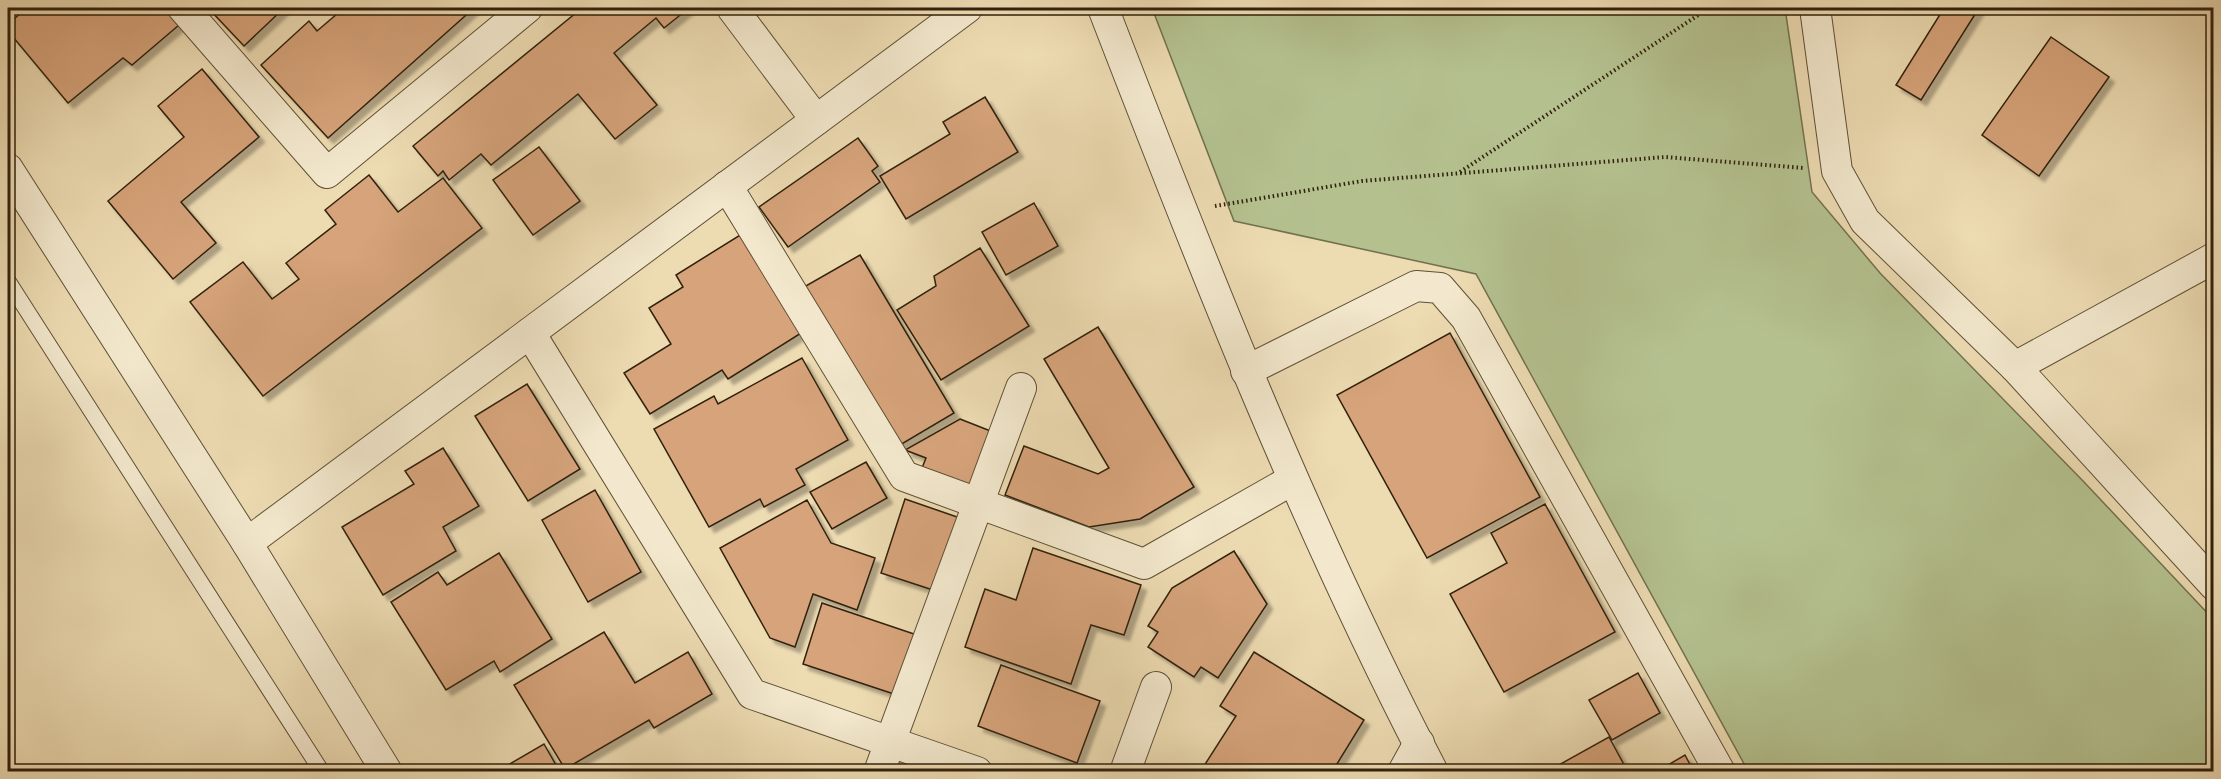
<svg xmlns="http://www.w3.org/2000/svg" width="2221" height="779" font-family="Cardo,serif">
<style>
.green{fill:#b4c18f;stroke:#72714e;stroke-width:1.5}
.building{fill:#d6a37a;stroke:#30210d;stroke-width:1.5;filter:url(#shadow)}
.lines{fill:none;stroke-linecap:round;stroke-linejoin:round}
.service-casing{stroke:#5f5036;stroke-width:17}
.minor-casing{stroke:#5f5036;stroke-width:32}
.path{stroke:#30210d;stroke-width:4;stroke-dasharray:1.5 3;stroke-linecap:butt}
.service{stroke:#f3e8cd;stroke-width:15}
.minor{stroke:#f3e8cd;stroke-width:30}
</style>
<defs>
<filter id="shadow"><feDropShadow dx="5.5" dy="5.5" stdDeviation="1.5" flood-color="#0004"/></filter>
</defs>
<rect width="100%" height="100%" fill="#eddbb2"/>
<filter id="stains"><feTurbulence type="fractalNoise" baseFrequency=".00333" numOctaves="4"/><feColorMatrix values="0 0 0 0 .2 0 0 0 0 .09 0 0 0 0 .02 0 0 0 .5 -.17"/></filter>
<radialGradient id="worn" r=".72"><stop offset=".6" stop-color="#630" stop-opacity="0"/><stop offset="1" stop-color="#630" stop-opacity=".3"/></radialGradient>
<polygon class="green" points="1152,8 1785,8 1812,192 1880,273 2084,482 2213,619 2213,771 1748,771 1476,274 1234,221"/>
<g class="building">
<polygon points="27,8 165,8 179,25 132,65 123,58 68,103 8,31 8,24"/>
<polygon points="212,8 284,8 244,46 210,10"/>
<polygon points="344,8 474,8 328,138 261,65 309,21 317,31"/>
<polygon points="582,8 689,8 664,28 656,18 614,53 657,105 615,139 578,94 491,165 481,154 449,180 443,171 438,176 413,146"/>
<polygon points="1944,8 1979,8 1921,100 1896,85"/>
<polygon points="2051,37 2109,77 2039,176 1982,135"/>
<polygon points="202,69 259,137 181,202 216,243 173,279 108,201 184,137 158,106"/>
<polygon points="985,97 1018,152 906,219 880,176 950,134 943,122"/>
<polygon points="858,138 878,166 872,171 880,182 788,247 759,207"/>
<polygon points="539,147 580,201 533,235 493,180"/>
<polygon points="369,175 398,212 443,178 482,228 263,396 190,302 243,262 272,299 299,279 286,263 336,224 325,210"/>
<polygon points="1034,203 1058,246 1006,275 982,232"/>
<polygon points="745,232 806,330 728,379 722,370 650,414 624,373 671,344 649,308 683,287 676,275"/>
<polygon points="980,248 1029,326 941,380 897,310 936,286 934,276"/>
<polygon points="860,255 954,413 900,445 804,287"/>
<polygon points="1098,327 1194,487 1140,519 1089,527 1005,495 1024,446 1098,474 1109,468 1044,359"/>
<polygon points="1450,333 1540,497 1427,558 1337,395"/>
<polygon points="802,358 848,440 796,469 805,485 764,507 760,499 709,527 654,429 714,396 718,404"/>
<polygon points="527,384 580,469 528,501 475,416"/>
<polygon points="960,419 993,432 972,487 922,468 926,458 905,450"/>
<polygon points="443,448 479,506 443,527 456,551 383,595 342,527 414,484 405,471"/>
<polygon points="866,462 887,498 832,529 810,492"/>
<polygon points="595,490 641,572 588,602 542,520"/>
<polygon points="905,499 960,518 936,591 881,573"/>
<polygon points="807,500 831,543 875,558 857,610 813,594 795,647 770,638 720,548"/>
<polygon points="1545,504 1615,632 1504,692 1450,594 1507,563 1491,533"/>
<polygon points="1033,548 1141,585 1124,635 1091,625 1071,684 965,647 985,589 1016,600"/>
<polygon points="1234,551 1267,604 1218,678 1201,667 1194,677 1148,647 1158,632 1148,626 1172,588"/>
<polygon points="499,553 552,639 500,672 494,661 446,690 391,602 438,572 447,585"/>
<polygon points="822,603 917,635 897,695 803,664"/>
<polygon points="604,632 635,683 688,652 712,694 654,728 649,720 565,769 514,685"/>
<polygon points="1254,652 1364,720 1332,772 1202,769 1236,716 1220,706"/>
<polygon points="1001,665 1100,701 1077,763 978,726"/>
<polygon points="1638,673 1660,713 1612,740 1589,700"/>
<polygon points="1609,737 1628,772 1549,772 1548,771"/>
<polygon points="544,744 560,772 496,772"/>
<polygon points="895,748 961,772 887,772"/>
<polygon points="1685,755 1694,772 1656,772"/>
</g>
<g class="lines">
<g class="service-casing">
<polyline id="service" points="8,281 322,772"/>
</g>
<g class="minor-casing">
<g id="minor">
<polyline points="183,8 327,173 527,8"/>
<polyline points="732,8 816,120"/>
<path d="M1103,8C1203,267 1304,525 1433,772"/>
<polyline points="1815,8 1837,171 1865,221 2015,367"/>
<polyline points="8,169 247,543 387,772"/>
<polyline points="727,186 904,476 1144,564 1292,480"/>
<polyline points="2214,258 2015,367 2214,585"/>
<polyline points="530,333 752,694 977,772"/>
<polyline points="1246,371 1416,286 1440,288 1466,318 1720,772"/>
<polyline points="247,543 967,8"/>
<polyline points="879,772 1021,388"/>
<polyline points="1125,772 1156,687"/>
<polyline points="1403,772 1419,743"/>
</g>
</g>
<g class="path">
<polyline points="1460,172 1709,8"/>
<polyline points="1215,206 1362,181 1665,157 1804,168"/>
</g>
<use href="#service" class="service"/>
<use href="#minor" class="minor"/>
</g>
<rect width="2221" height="779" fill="none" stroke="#eddbb2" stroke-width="30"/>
<rect x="9" y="9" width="2203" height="761" fill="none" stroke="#30210d" stroke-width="3"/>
<rect x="15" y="15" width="2191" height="749" fill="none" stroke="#30210d" stroke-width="1.5"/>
<rect width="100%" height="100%" filter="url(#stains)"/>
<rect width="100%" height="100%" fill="url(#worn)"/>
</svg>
